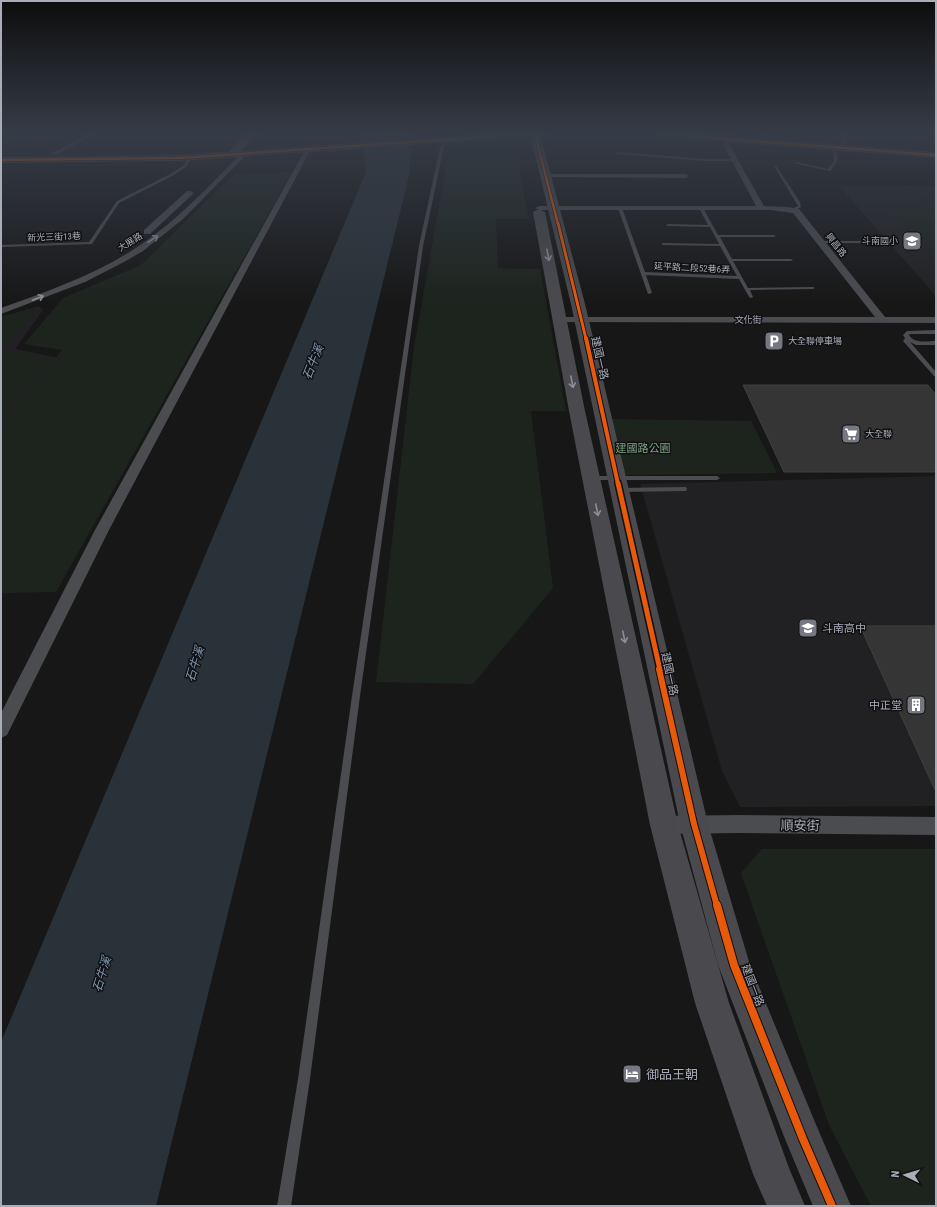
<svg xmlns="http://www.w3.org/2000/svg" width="937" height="1207" font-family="'Roboto Condensed','Noto Sans TC',sans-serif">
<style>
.built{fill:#212123}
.green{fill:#1d241e}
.water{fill:#2a3239}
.building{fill:#353536;stroke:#3f4043}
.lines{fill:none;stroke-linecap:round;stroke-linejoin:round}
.lane{fill:#4b4c50;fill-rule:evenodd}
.street{fill:#4b4c50;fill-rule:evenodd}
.secondary{fill:#4a4a4e;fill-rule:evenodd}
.primary{fill:#4d4f52;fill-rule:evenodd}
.cycleway-far5-casing{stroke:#111113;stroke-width:3.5}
.cycleway-far4-casing{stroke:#111113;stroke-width:4.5}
.cycleway-far3-casing{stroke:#111113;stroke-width:6}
.cycleway-far2-casing{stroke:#111113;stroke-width:8}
.cycleway-far1-casing{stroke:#111113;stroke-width:8}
.cycleway-casing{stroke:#111113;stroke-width:10}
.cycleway-far5{stroke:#e8590c;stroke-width:2.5}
.cycleway-far4{stroke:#e8590c;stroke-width:3}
.cycleway-far3{stroke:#e8590c;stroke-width:4}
.cycleway-far2{stroke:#e8590c;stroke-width:5}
.cycleway-far1{stroke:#e8590c;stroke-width:6}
.cycleway{stroke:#e8590c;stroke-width:8}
.oneway{stroke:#8c9099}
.oneway2{stroke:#8c8f98}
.labels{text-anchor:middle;stroke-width:3;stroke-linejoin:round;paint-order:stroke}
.far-street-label{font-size:9px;fill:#a8adb8;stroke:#111113}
.far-poi-label{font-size:9px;fill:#a8adb8;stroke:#111113;text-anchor:start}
.street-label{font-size:11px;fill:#a8adb8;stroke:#111113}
.park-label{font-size:11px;fill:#7fa381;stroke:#111113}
.poi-label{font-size:11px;fill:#a8adb8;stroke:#111113;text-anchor:start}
.water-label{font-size:12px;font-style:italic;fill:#7f9bb3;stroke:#111113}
.near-street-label{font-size:13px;fill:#a8adb8;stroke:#111113}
.near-poi-label{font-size:13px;fill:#a8adb8;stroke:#111113;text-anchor:start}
</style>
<rect width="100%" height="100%" fill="#171717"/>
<g class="built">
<polygon points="839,186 936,186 936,296"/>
<polygon points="38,306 43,310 15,349 60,358 1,428 1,317"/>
<polygon points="936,476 936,806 740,807 722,771 640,484"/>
</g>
<g class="green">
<polygon points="517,155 529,219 496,219 498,268 540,269 566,411 531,411 553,588 473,684 376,682 414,347 448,156"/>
<polygon points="292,172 56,592 1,593 1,427 62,350 24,344 63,298 141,265 234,174"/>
<polygon points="903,187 936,187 936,204 921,204"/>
<polygon points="887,207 902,207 909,213 916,210 936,209 936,257"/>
<polygon points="32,308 35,311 1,347 1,317"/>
<polygon points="1,350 55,357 1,419"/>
<polygon points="606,419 751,421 777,473 624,475"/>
<polygon points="762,849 936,849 936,1206 871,1206 829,1125 741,873"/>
</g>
<polygon class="water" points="361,134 412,134 409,176 156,1206 1,1206 1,1042 366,172"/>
<g class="building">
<polygon points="743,385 928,385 936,395 936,472 784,472"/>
<polygon points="860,626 936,626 936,792"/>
</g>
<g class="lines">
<g class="lane">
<polygon points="841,134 845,134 845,145 842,144"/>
<polygon points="447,139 450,140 444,147 423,246 360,696 310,1079 291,1206 277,1206 298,1079 352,696 419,246 440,147"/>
<path d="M832,146H834C840,156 838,163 830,171L794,163L796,162L828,169C837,160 834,156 832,146Z"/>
<polygon points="617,152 704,159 734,159 736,160 734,161 704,161 616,154"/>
<polygon points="189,156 192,157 186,167 174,175 119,203 92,244 1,247 1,245 89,242 117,201 172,173 184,165"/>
<polygon points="774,166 777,167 800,202 801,207 793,211 790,210 798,206"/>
<polygon points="620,207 622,208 645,272 737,276 720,246 663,245 661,244 663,243 719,244 710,227 668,226 666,225 668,224 708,225 699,208 701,207 703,208 718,235 774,235 776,236 774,237 720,237 732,259 791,259 793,260 791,261 733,261 748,288 813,287 815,288 813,289 750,290 753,297 751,298 749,297 739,279 646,275 652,293 648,294 618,208"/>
<polygon points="821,241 862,241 864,242 862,243 819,243 819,241"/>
<path d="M936,330V334H910L909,335C914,344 927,341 936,341V345H916L910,342L936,372V377L934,376L903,341L905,338L903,335L907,331Z"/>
<polygon points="589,476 717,476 720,478 717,480 589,480"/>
<polygon points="684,487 686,487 687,489 686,491 620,492 617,490 620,488"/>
</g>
<g class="street">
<polygon points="88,134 96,134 56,155 51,154"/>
<polygon points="725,134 730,135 729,144 764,206 788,207 799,209 885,317 936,317 936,323 557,322 555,320 560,317 875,317 793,213 771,210 539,210 535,208 539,206 756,206 723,144"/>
<polygon points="306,148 311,149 109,530 7,735 1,738 1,713 95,530"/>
<path d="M243,152L248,153L183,219L143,251L124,262L85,282L1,314V308C54,289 109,270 154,235C187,211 214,180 243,152Z"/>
<polygon points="545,174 686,174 689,176 686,178 543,177 543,175"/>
<polygon points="187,191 190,191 194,193 150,234 144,234 144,230"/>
<polygon points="738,815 936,817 936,835 738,833 664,834 657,832 654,825 657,818 664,816"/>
</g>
<g class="secondary">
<polygon points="535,134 545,134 541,138 585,304 708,824 750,965 817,1127 851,1206 813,1206 785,1139 718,965 680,824 571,304 531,138"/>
<polygon points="539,209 545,212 585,411 678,825 729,1003 789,1168 805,1206 767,1206 753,1174 695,1003 650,825 569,411 533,212"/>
</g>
<g class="primary">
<polygon points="247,134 257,134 240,151 489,134 533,134 528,137 179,161 1,163 1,157 179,155 228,152"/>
<polygon points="654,134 695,134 936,152 936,158 659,137"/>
</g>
<g class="cycleway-far5-casing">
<g id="cycleway-far5">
<polyline points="540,134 536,138 558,224"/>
<polyline points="659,134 936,155"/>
<polyline points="1,160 179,158 528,134"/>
</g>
</g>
<g class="cycleway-far4-casing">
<polyline id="cycleway-far4" points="558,223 586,339"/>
</g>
<g class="cycleway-far3-casing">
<polyline id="cycleway-far3" points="586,338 618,484"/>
</g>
<g class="cycleway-far2-casing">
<polyline id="cycleway-far2" points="618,483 660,670"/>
</g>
<g class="cycleway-far1-casing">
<polyline id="cycleway-far1" points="659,669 694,824 717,906"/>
</g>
<g class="cycleway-casing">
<polyline id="cycleway" points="717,905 734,965 803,1139 832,1206"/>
</g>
<use href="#cycleway-far5" class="cycleway-far5"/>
<use href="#cycleway-far4" class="cycleway-far4"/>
<use href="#cycleway-far3" class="cycleway-far3"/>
<use href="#cycleway-far2" class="cycleway-far2"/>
<use href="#cycleway-far1" class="cycleway-far1"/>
<use href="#cycleway" class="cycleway"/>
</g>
<defs><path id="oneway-shaft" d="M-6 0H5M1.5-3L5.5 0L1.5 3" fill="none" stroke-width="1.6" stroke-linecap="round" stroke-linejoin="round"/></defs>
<g class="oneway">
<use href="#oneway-shaft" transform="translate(153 239) rotate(-34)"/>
<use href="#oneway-shaft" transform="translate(38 298) rotate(-21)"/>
</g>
<g class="oneway2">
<use href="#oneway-shaft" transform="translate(548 255) rotate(79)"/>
<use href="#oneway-shaft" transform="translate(572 382) rotate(79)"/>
<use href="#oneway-shaft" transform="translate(597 510) rotate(78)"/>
<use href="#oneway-shaft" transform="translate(624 637) rotate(78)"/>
</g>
<linearGradient id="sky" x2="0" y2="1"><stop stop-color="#0d0d0d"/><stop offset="0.44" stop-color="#363c47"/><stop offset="1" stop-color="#363c47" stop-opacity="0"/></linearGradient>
<rect width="937" height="303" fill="url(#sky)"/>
<defs>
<g id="school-square" transform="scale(1)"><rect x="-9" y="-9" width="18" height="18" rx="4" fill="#757880" stroke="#111113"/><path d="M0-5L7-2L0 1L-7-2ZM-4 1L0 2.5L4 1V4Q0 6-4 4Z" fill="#fff"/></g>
<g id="parking-square" transform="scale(1)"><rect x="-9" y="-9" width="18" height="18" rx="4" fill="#757880" stroke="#111113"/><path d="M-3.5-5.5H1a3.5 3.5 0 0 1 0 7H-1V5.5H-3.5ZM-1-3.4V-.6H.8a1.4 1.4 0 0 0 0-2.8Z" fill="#fff"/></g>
<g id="supermarket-square" transform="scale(1)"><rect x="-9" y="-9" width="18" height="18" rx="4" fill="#757880" stroke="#111113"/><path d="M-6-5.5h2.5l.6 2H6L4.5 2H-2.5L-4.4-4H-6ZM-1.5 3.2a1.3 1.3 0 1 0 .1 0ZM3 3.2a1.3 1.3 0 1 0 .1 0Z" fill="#fff"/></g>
<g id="building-square" transform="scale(1)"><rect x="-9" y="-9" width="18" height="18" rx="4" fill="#757880" stroke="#111113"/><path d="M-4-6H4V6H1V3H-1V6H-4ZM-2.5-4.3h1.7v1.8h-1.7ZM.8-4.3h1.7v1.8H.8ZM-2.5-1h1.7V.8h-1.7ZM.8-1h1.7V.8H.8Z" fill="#fff"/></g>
<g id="hotel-square" transform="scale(1)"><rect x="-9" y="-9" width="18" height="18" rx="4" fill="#757880" stroke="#111113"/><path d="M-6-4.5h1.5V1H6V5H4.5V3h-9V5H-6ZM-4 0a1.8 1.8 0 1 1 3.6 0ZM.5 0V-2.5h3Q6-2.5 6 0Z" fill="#fff"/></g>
</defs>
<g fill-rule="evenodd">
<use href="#school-square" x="912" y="241"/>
<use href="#parking-square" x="774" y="341"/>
<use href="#supermarket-square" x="851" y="434"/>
<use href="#school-square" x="808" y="628"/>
<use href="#building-square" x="916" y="705"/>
<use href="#hotel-square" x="632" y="1074"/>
</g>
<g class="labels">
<g class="far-street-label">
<text transform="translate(54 237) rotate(-2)" y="3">新光三街13巷</text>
<text transform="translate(130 242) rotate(-32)" y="3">大展路</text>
<text transform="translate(836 245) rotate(52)" y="3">興昌路</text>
<text transform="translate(692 268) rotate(3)" y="3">延平路二段52巷6弄</text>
<text x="748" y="323">文化街</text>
</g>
<g class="far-poi-label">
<text x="898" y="244" text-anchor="end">斗南國小</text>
<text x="788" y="344">大全聯停車場</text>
<text x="865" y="437">大全聯</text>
</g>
<g class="street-label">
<text transform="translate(600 358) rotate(77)" y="4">建國一路</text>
<text transform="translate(670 674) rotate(78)" y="4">建國一路</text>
<text transform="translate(753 985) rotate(69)" y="4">建國一路</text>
</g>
<g class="park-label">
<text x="643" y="452">建國路公園</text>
</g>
<g class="poi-label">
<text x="822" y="632">斗南高中</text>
<text x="902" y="709" text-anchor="end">中正堂</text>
</g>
<g class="water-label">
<text transform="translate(313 362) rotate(-68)" y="4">石牛溪</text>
<text transform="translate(195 664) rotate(-73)" y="4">石牛溪</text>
<text transform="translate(102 974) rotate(-73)" y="4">石牛溪</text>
</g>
<g class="near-street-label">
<text transform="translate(800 825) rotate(1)" y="5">順安街</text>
</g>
<g class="near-poi-label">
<text x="646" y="1079">御品王朝</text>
</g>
</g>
<rect width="937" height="1207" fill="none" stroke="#a8adb8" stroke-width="4"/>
<g transform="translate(905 1175) rotate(275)" stroke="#111113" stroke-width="3" paint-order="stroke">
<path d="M0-3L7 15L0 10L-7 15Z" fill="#a8adb8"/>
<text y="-6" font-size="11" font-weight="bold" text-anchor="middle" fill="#a8adb8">N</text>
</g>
</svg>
